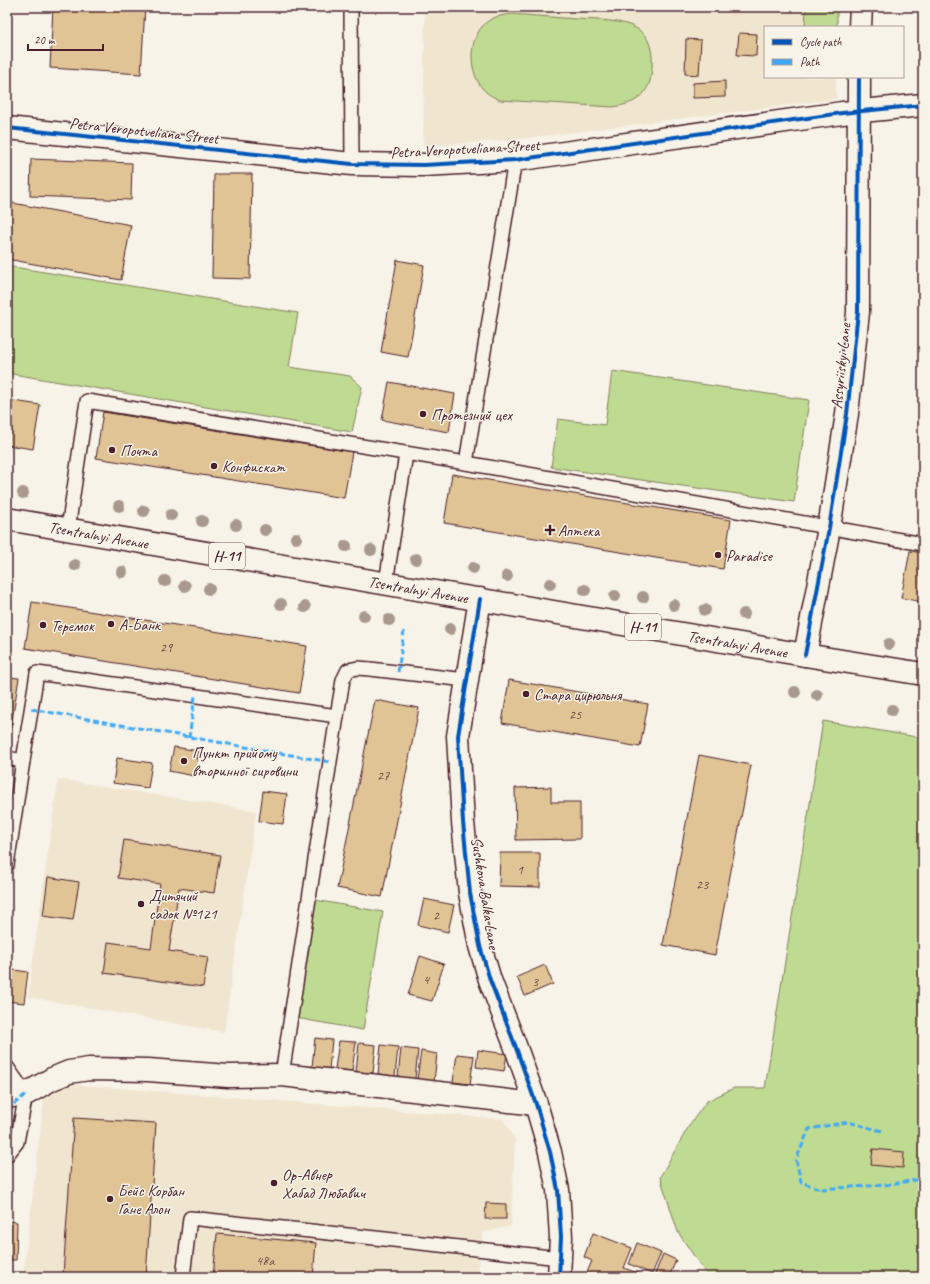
<svg xmlns="http://www.w3.org/2000/svg" width="930" height="1284" font-family="Caveat,sans-serif">
<style>
.built{fill:#f0e5cf}
.green{fill:#bfdb92;stroke:#847d5e}
.building{fill:#e0c495;stroke:#4a1f2b}
.lines{fill:none;stroke-linecap:round;stroke-linejoin:round}
.lane-casing{stroke:#4a1f2b;stroke-width:16}
.street-casing{stroke:#4a1f2b;stroke-width:25}
.secondary-casing{stroke:#4a1f2b;stroke-width:25}
.primary-casing{stroke:#4a1f2b;stroke-width:25}
.lane{stroke:#f7f3e8;stroke-width:13}
.street{stroke:#f7f3e8;stroke-width:22}
.secondary{stroke:#f7f3e8;stroke-width:22}
.primary{stroke:#f7f3e8;stroke-width:22}
.quiet{stroke:#3fa9f5;stroke-width:3;stroke-dasharray:6 3;stroke-linecap:butt}
.cycleway-casing{stroke:#f7f3e8;stroke-width:6}
.cycleway{stroke:#0057b8;stroke-width:4}
.tree{fill:#a8988e}
.poi-dot{fill:#4a1f2b;stroke:#f7f3e8;stroke-width:1.5}
.labels{text-anchor:middle;stroke-width:3;stroke-linejoin:round;paint-order:stroke}
.number-label{font-size:14px;fill:#704846}
.shield{fill:#f7f3e8;stroke:#7e5f64;stroke-width:1}
.shield-label{font-size:15px;font-weight:bold;fill:#4a1f2b}
.street-label{font-size:16px;fill:#4a1f2b;stroke:#f7f3e8}
.poi-label{font-size:16px;fill:#4a1f2b;stroke:#f7f3e8;text-anchor:start}
</style>
<rect width="100%" height="100%" fill="#f7f3e8"/>
<filter id="ink" filterUnits="userSpaceOnUse"><feTurbulence type="fractalNoise" baseFrequency=".025" numOctaves="2"/><feDisplacementMap in="SourceGraphic" scale="8" xChannelSelector="R" yChannelSelector="G"/><feConvolveMatrix kernelMatrix="1 2 1 2 8 2 1 2 1" color-interpolation-filters="sRGB"/></filter>
<g filter="url(#ink)">
<g class="built">
<polygon points="425,7 837,7 837,27 765,27 765,77 836,77 836,99 511,140 423,146"/>
<polygon points="58,779 256,811 224,1032 28,997"/>
<polygon points="68,1084 503,1119 515,1139 511,1226 482,1233 478,1277 23,1277 44,1099"/>
</g>
<g class="green">
<polygon points="806,7 837,7 837,27 805,27"/>
<path d="M512,14C533,16 555,17 576,19C594,20 624,19 639,30C654,40 654,64 650,81C644,100 631,104 613,107L500,100C493,97 487,94 482,88C467,68 468,33 491,19C497,16 505,15 512,14Z"/>
<polygon points="7,266 298,313 289,367 350,376 362,387 352,432 7,373"/>
<polygon points="612,371 809,400 794,502 551,467 558,419 605,425"/>
<polygon points="823,721 923,738 923,1277 708,1277 678,1232 660,1177 690,1124 707,1101 734,1088 765,1088"/>
<polygon points="309,899 383,912 363,1030 290,1017"/>
</g>
<g class="building">
<polygon points="53,7 145,7 141,74 50,68"/>
<polygon points="739,33 757,34 756,56 737,55"/>
<polygon points="686,39 701,40 699,75 685,74"/>
<polygon points="725,81 725,97 693,98 693,83"/>
<polygon points="31,159 132,163 131,200 30,196"/>
<polygon points="214,174 252,174 250,279 212,278"/>
<polygon points="7,202 131,225 121,280 7,259"/>
<polygon points="397,260 424,265 408,357 381,352"/>
<polygon points="389,382 455,394 449,432 382,420"/>
<polygon points="7,400 40,405 33,449 7,445"/>
<polygon points="103,412 352,452 344,498 96,458"/>
<polygon points="452,474 731,520 723,569 444,523"/>
<polygon points="910,551 923,553 923,602 901,598"/>
<polygon points="32,602 307,646 299,693 25,648"/>
<polygon points="7,677 19,678 10,733 7,732"/>
<polygon points="509,680 648,704 640,747 502,723"/>
<polygon points="375,700 419,708 382,897 337,888"/>
<polygon points="174,747 199,751 194,776 169,771"/>
<polygon points="699,755 751,765 715,955 663,945"/>
<polygon points="117,758 152,763 148,788 113,783"/>
<polygon points="551,787 551,802 580,802 580,839 516,840 515,788"/>
<polygon points="263,791 287,794 283,824 259,821"/>
<polygon points="124,840 220,855 214,893 179,888 169,951 208,957 203,987 104,973 108,942 151,948 160,884 118,878"/>
<polygon points="500,853 540,853 540,887 499,886"/>
<polygon points="48,877 79,882 73,920 43,916"/>
<polygon points="424,899 454,905 448,932 418,925"/>
<polygon points="420,956 444,964 432,1001 408,995"/>
<polygon points="545,965 553,984 525,996 517,977"/>
<polygon points="7,969 28,972 24,1003 7,1001"/>
<polygon points="315,1038 332,1040 329,1069 312,1067"/>
<polygon points="339,1041 356,1042 352,1071 335,1069"/>
<polygon points="359,1043 376,1045 373,1073 356,1072"/>
<polygon points="381,1045 398,1047 395,1076 378,1074"/>
<polygon points="401,1048 418,1050 415,1079 398,1077"/>
<polygon points="478,1050 507,1054 504,1071 476,1067"/>
<polygon points="421,1051 437,1054 434,1082 417,1080"/>
<polygon points="457,1054 474,1056 470,1084 453,1082"/>
<polygon points="74,1118 156,1123 146,1277 65,1277 63,1275"/>
<polygon points="873,1149 904,1152 903,1168 871,1165"/>
<polygon points="486,1203 506,1204 506,1219 485,1219"/>
<polygon points="7,1221 17,1222 16,1260 7,1260"/>
<polygon points="593,1233 632,1248 624,1268 648,1277 585,1277 592,1261 584,1257"/>
<polygon points="217,1234 316,1243 313,1277 213,1277"/>
<polygon points="637,1243 661,1253 652,1274 629,1264"/>
<polygon points="663,1254 676,1260 669,1277 661,1277 655,1274"/>
</g>
<g class="lines">
<g class="lane-casing">
<g id="lane">
<polyline points="351,7 352,164"/>
<polyline points="515,160 466,463 923,544"/>
<polyline points="68,529 87,401 466,463"/>
<polyline points="386,583 406,454"/>
<polyline points="7,758 23,761 7,865"/>
<polyline points="23,761 37,673 337,716 343,680 348,670 358,668 370,669 466,680"/>
<polyline points="7,1067 26,1094 17,1142 7,1155"/>
<polyline points="282,1075 337,716"/>
<polyline points="183,1277 190,1218 560,1258"/>
</g>
</g>
<g class="street-casing">
<g id="street">
<polyline points="7,128 352,164 424,165 515,160 842,113 923,105"/>
<polyline points="480,599 458,736 463,822 470,893 480,946 490,980 515,1045 536,1104 550,1152 558,1190 561,1237 559,1277"/>
<polyline points="7,1097 26,1094 52,1079 69,1072 89,1069 148,1070 228,1076 282,1075 536,1104"/>
</g>
</g>
<g class="secondary-casing">
<g id="secondary">
<polyline points="860,27 861,7"/>
<polyline points="805,655 829,528 847,414 858,312 859,77"/>
</g>
</g>
<g class="primary-casing">
<g id="primary">
<path id="s1" d="M7,519L805,655L923,674"/>
</g>
</g>
<use href="#lane" class="lane"/>
<use href="#street" class="street"/>
<use href="#secondary" class="secondary"/>
<use href="#primary" class="primary"/>
<g class="quiet">
<polyline points="398,672 404,631"/>
<polyline points="31,709 330,762"/>
<polyline points="189,738 195,696"/>
<polyline points="7,1110 26,1094"/>
<polyline points="882,1131 848,1122 809,1129 796,1160 801,1182 820,1189 884,1185 923,1179"/>
</g>
<g class="cycleway-casing">
<g id="cycleway">
<polyline points="7,128 352,164 424,165 515,160 842,113 923,105"/>
<polyline points="480,599 458,736 463,822 470,893 480,946 490,980 515,1045 536,1104 550,1152 558,1190 561,1237 559,1277"/>
<polyline points="805,655 829,528 847,414 858,312 859,77"/>
</g>
</g>
<use href="#cycleway" class="cycleway"/>
</g>
<g class="tree">
<circle cx="23" cy="493" r="6"/>
<circle cx="119" cy="506" r="6"/>
<circle cx="144" cy="511" r="6"/>
<circle cx="171" cy="515" r="6"/>
<circle cx="202" cy="521" r="6"/>
<circle cx="236" cy="525" r="6"/>
<circle cx="265" cy="530" r="6"/>
<circle cx="296" cy="538" r="6"/>
<circle cx="346" cy="546" r="6"/>
<circle cx="371" cy="550" r="6"/>
<circle cx="416" cy="559" r="6"/>
<circle cx="75" cy="565" r="6"/>
<circle cx="473" cy="568" r="6"/>
<circle cx="122" cy="572" r="6"/>
<circle cx="507" cy="576" r="6"/>
<circle cx="165" cy="581" r="6"/>
<circle cx="550" cy="584" r="6"/>
<circle cx="185" cy="586" r="6"/>
<circle cx="209" cy="589" r="6"/>
<circle cx="585" cy="590" r="6"/>
<circle cx="615" cy="596" r="6"/>
<circle cx="643" cy="597" r="6"/>
<circle cx="281" cy="604" r="6"/>
<circle cx="674" cy="605" r="6"/>
<circle cx="305" cy="607" r="6"/>
<circle cx="705" cy="610" r="6"/>
<circle cx="744" cy="614" r="6"/>
<circle cx="364" cy="616" r="6"/>
<circle cx="389" cy="620" r="6"/>
<circle cx="450" cy="629" r="6"/>
<circle cx="889" cy="644" r="6"/>
<circle cx="795" cy="692" r="6"/>
<circle cx="817" cy="695" r="6"/>
<circle cx="892" cy="710" r="6"/>
</g>
</g>
<g class="poi-dot">
<circle cx="423" cy="414" r="4"/>
<circle cx="112" cy="450" r="4"/>
<circle cx="214" cy="466" r="4"/>
<path d="M548 524h4v4h4v4h-4v4h-4v-4h-4v-4h4z"/>
<circle cx="718" cy="555" r="4"/>
<circle cx="111" cy="624" r="4"/>
<circle cx="43" cy="625" r="4"/>
<circle cx="526" cy="694" r="4"/>
<circle cx="184" cy="761" r="4"/>
<circle cx="141" cy="904" r="4"/>
<circle cx="274" cy="1183" r="4"/>
<circle cx="110" cy="1199" r="4"/>
</g>
<g class="labels">
<g class="number-label">
<text x="166" y="652">29</text>
<text x="575" y="719">25</text>
<text x="383" y="780">27</text>
<text x="520" y="874">1</text>
<text x="702" y="889">23</text>
<text x="436" y="920">2</text>
<text x="426" y="984">4</text>
<text x="535" y="986">3</text>
<text x="265" y="1265">48а</text>
</g>
<g class="shield">
<rect x="209" y="543" width="36" height="26" rx="3"/>
<rect x="625" y="614" width="36" height="26" rx="3"/>
</g>
<g class="shield-label">
<text x="227" y="561">Н-11</text>
<text x="643" y="632">Н-11</text>
</g>
<g class="street-label">
<text transform="translate(144 130) rotate(6)" y="6">Petra Veropotveliana Street</text>
<text transform="translate(465 148) rotate(-3)" y="6">Petra Veropotveliana Street</text>
<text transform="translate(840 366) rotate(-84)" y="6">Assyriiskyi Lane</text>
<text dy="6" stroke="none"><textPath href="#s1" startOffset="93">Tsentralnyi Avenue</textPath></text>
<text dy="6" stroke="none"><textPath href="#s1" startOffset="417">Tsentralnyi Avenue</textPath></text>
<text dy="6" stroke="none"><textPath href="#s1" startOffset="741">Tsentralnyi Avenue</textPath></text>
<text transform="translate(486 893) rotate(81)" y="6">Sushkova Balka Lane</text>
</g>
<g class="poi-label">
<text x="431" y="420">Протезний цех</text>
<text x="120" y="456">Почта</text>
<text x="222" y="472">Конфискат</text>
<text x="558" y="536">Аптека</text>
<text x="726" y="561">Paradise</text>
<text x="119" y="630">А-Банк</text>
<text x="51" y="631">Теремок</text>
<text x="534" y="700">Стара цирюльня</text>
<text x="192" y="758">Пункт прийому<tspan x="192" dy="18">вторинної сировини</tspan></text>
<text x="149" y="901">Дитячий<tspan x="149" dy="18">садок №121</tspan></text>
<text x="282" y="1180">Ор-Авнер<tspan x="282" dy="18">Хабад Любавич</tspan></text>
<text x="118" y="1196">Бейс Корбан<tspan x="118" dy="18">Гане Алон</tspan></text>
</g>
</g>
<rect width="930" height="1284" fill="none" stroke="#f7f3e8" stroke-width="24"/>
<rect x="12" y="12" width="906" height="1260" fill="none" stroke="#4a1f2b" stroke-width="1.5" filter="url(#ink)"/>
<rect x="764" y="26" width="140" height="52" fill="#f7f3e8" stroke="#b29e9c"/>
<rect x="772" y="39" width="20" height="6" fill="#0057b8" stroke="#b29e9c"/>
<text x="800" y="46" font-size="12" fill="#4a1f2b">Cycle path</text>
<rect x="772" y="59" width="20" height="6" fill="#3fa9f5" stroke="#b29e9c"/>
<text x="800" y="66" font-size="12" fill="#4a1f2b">Path</text>
<path d="M28 44v6h75v-6" fill="none" stroke="#4a1f2b" stroke-width="2"/>
<text x="34" y="44" font-size="12" fill="#4a1f2b" stroke="#f7f3e8" stroke-width="3" paint-order="stroke">20 m</text>
</svg>
